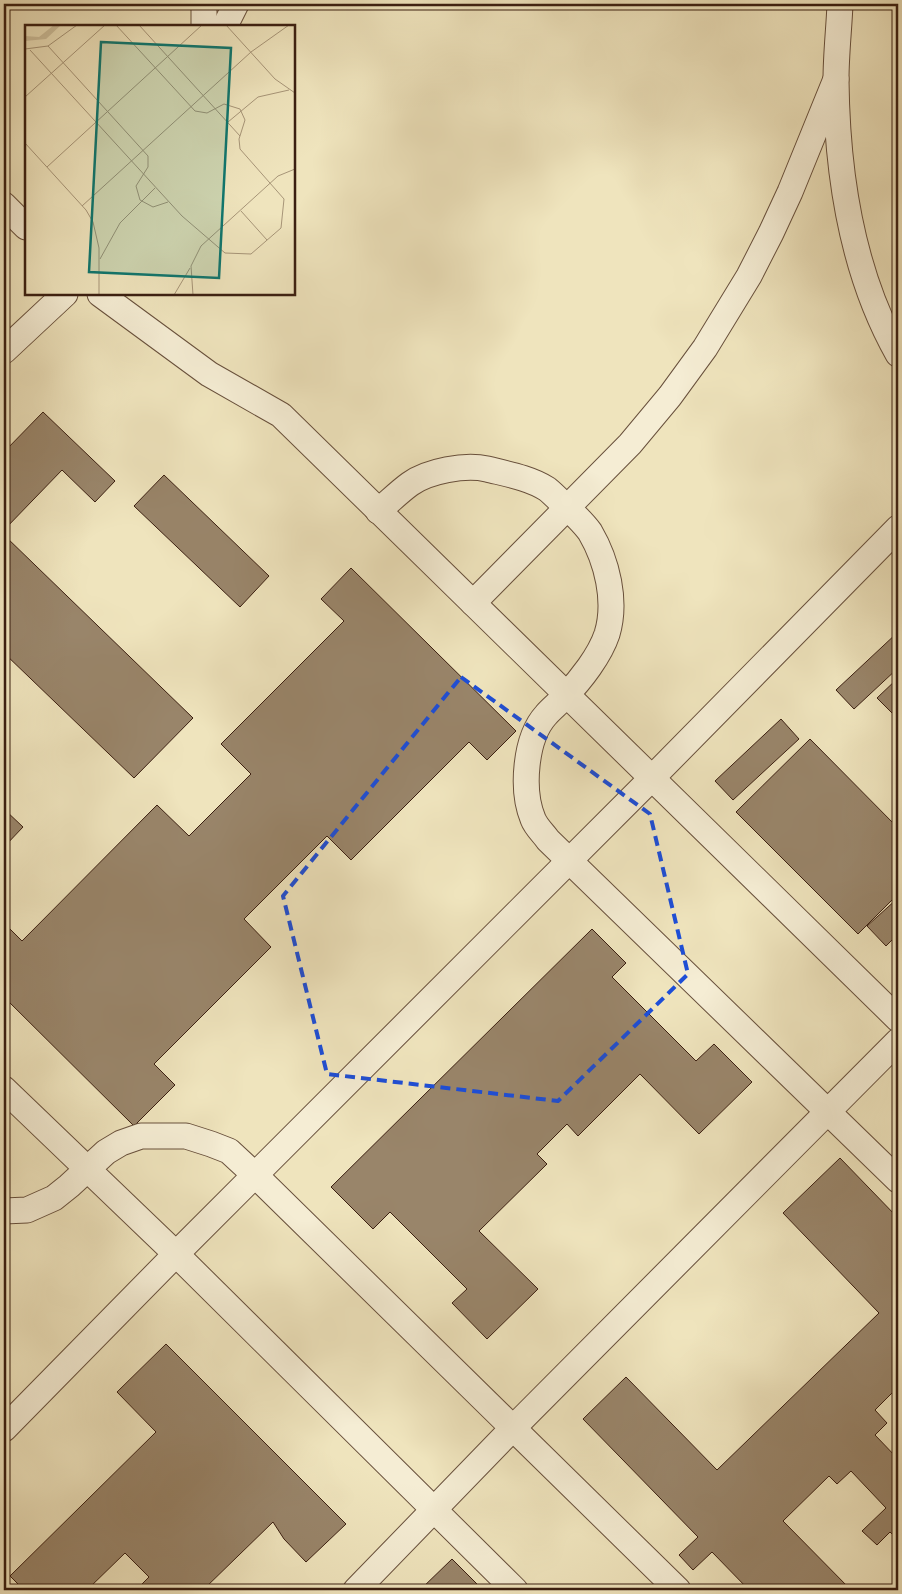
<svg xmlns="http://www.w3.org/2000/svg" width="902" height="1594" font-family="'IM FELL French Canon',serif">
<style>
.building{fill:#99856a;stroke:#3b1f11}
.lines{fill:none;stroke-linecap:round;stroke-linejoin:round}
.minor-casing{stroke:#68503c;stroke-width:27}
.minor{stroke:#f5edd4;stroke-width:25}
.marked{fill:none;stroke:#1d4ed8;stroke-width:4;stroke-dasharray:10 6;stroke-linejoin:round}
.inset-road{fill:none;stroke:#a79578;stroke-width:1}
.view{fill:#0f766e;fill-opacity:0.15;stroke:#0f766e;stroke-width:2.5}
.inset-edge{fill:none;stroke:#3b1f11;stroke-width:2.5}
</style>
<rect width="100%" height="100%" fill="#efe4bd"/>
<filter id="stains"><feTurbulence type="fractalNoise" baseFrequency=".004" numOctaves="4"/><feColorMatrix values="0 0 0 0 .2 0 0 0 0 .09 0 0 0 0 .02 0 0 0 .5 -.17"/></filter>
<radialGradient id="worn" r=".72"><stop offset=".6" stop-color="#630" stop-opacity="0"/><stop offset="1" stop-color="#630" stop-opacity=".3"/></radialGradient>
<g class="building">
<polygon points="43,412 115,481 95,502 62,470 4,530 4,452"/>
<polygon points="164,475 269,576 240,607 134,506"/>
<polygon points="4,535 193,718 134,778 4,653"/>
<polygon points="351,568 516,731 487,760 469,742 351,860 327,836 244,919 271,947 154,1064 175,1085 134,1126 4,997 4,923 22,941 157,805 189,836 251,774 221,744 344,621 321,599"/>
<polygon points="898,632 898,668 854,709 836,690"/>
<polygon points="898,678 898,719 877,698"/>
<polygon points="781,719 799,739 733,800 715,781"/>
<polygon points="810,739 898,828 898,894 858,934 736,812"/>
<polygon points="4,809 23,827 4,847"/>
<polygon points="898,898 898,934 886,946 867,926"/>
<polygon points="592,929 626,963 612,977 696,1061 714,1044 752,1082 699,1134 640,1074 578,1136 567,1124 537,1154 547,1164 479,1231 538,1289 487,1339 452,1303 467,1289 390,1212 373,1229 331,1187"/>
<polygon points="840,1158 898,1218 898,1387 875,1410 887,1423 875,1435 898,1459 898,1540 890,1532 877,1545 862,1531 886,1508 851,1471 837,1484 829,1476 783,1521 851,1590 749,1590 712,1552 693,1570 679,1555 698,1537 583,1419 626,1377 717,1470 879,1313 783,1213"/>
<polygon points="166,1344 346,1524 306,1562 284,1539 273,1522 203,1590 136,1590 149,1577 125,1553 87,1590 24,1590 10,1576 156,1432 117,1392"/>
<polygon points="452,1559 483,1590 420,1590"/>
</g>
<g class="lines">
<g class="minor-casing">
<g id="minor">
<polyline points="204,4 204,26"/>
<path d="M840,4C839,29 836,54 836,80C837,174 851,271 898,354"/>
<polyline points="225,26 236,4"/>
<polyline points="4,205 26,227"/>
<polyline points="100,294 209,374 281,415 898,1019"/>
<polyline points="4,351 65,294"/>
<path d="M378,511C389,502 399,492 410,484C428,471 465,464 487,469C507,474 530,478 547,489C552,493 557,498 561,502C571,511 582,521 590,532C607,561 617,601 607,634C600,655 581,680 565,696C559,703 552,708 546,715C525,738 521,790 533,819C536,827 544,834 548,840L898,1180"/>
<polyline points="473,603 630,444 670,396 705,348 749,276 771,233 790,192 836,79"/>
<polyline points="4,1089 176,1254 515,1590"/>
<polyline points="4,1211 27,1210 54,1198 69,1186 106,1152 121,1143 141,1136 186,1136 211,1144 229,1151 255,1175 678,1590"/>
<polyline points="4,1429 176,1254 651,779 898,528"/>
<polyline points="356,1590 513,1428 898,1041"/>
</g>
</g>
<use href="#minor" class="minor"/>
</g>
<path class="marked" d="M461,677L650,814L688,974L558,1101L327,1074L283,896Z"/>
<g transform="translate(25 25)">
<rect width="270" height="270" fill="#efe4bd"/>
<path d="M29,0H36L21,14L0,16V11L14,12Z" fill="#d0c3a0"/>
<path class="inset-road" d="M114,0L215,111M201,0L250,54L270,68M23,21L123,131V142L111,161L115,175L128,182L143,177M0,24L23,21L52,0M5,25L157,191L200,228L226,229L256,203L259,174L215,124L214,114L220,95L215,84L199,79L182,88L170,86L91,0M0,72L80,0M203,97L233,72L264,65M0,118L61,185L68,197L74,223V270M22,142L177,0M57,181L226,27L264,0M216,186L242,215M75,234L95,198L130,163M149,270L165,243M168,270L166,241L176,221L253,151L270,144"/>
<path class="view" d="M76,17L206,23L194,253L64,247Z"/>
<rect width="270" height="270" class="inset-edge"/>
</g>
<rect width="902" height="1594" fill="none" stroke="#efe4bd" stroke-width="20"/>
<rect x="5" y="5" width="892" height="1584" fill="none" stroke="#3b1f11" stroke-width="2.5"/>
<rect x="10" y="10" width="882" height="1574" fill="none" stroke="#3b1f11"/>
<rect width="100%" height="100%" filter="url(#stains)"/>
<rect width="100%" height="100%" fill="url(#worn)"/>
</svg>
